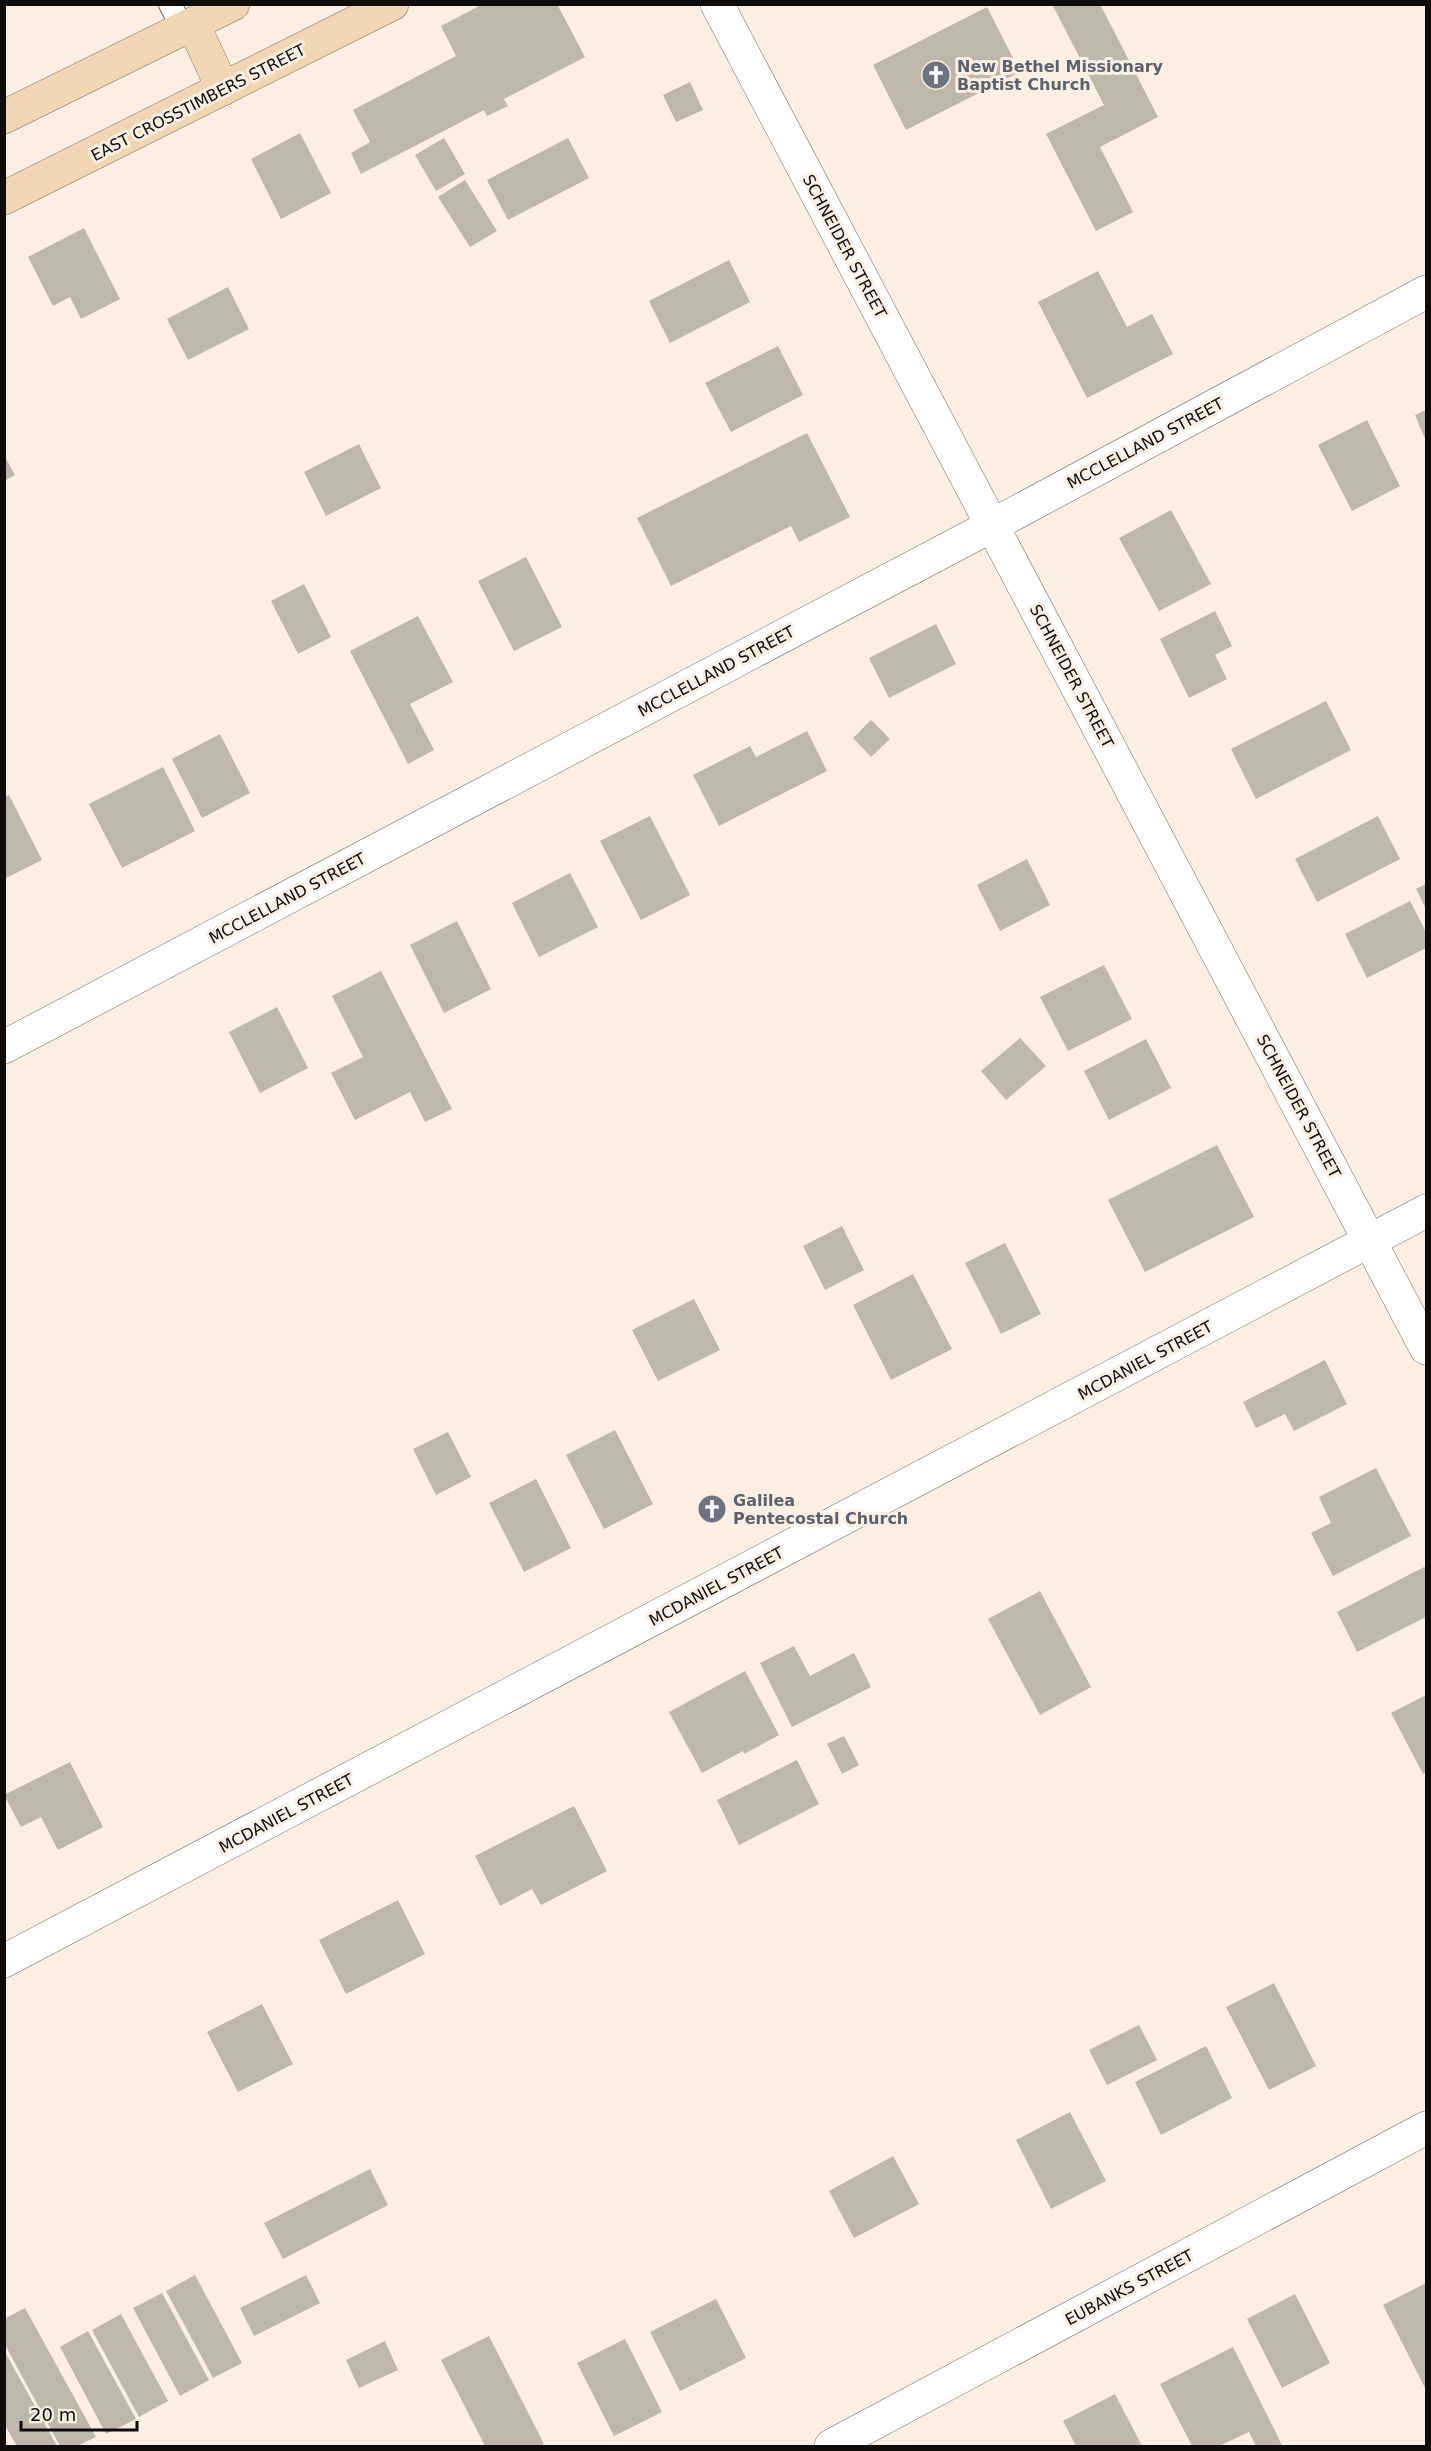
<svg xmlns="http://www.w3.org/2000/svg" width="1431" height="2451" font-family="'DejaVu Sans',sans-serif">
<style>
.building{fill:#c1b6ab}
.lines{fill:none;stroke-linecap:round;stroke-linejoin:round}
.service-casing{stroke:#746a61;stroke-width:24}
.minor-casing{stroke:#746a61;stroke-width:34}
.secondary-casing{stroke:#746a61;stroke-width:34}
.service{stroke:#fff;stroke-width:22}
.minor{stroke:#fff;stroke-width:33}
.secondary{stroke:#f1d6b3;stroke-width:33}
.labels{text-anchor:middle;stroke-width:6;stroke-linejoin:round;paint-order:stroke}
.worship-label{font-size:16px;font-weight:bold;fill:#5b616d;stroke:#fbefe4;text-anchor:start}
.street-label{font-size:16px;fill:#0f0b08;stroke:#fbefe4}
</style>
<rect width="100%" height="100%" fill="#fbefe4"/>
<g class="building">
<polygon points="483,4 557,4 585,57 504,99 508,106 487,116 484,110 361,174 351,153 370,142 353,110 456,56 441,26"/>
<polygon points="1052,4 1100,4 1158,117 1100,147 1133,212 1096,231 1046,134 1104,105"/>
<polygon points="987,7 1020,72 906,130 873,65"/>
<polygon points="690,82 703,110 676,122 663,95"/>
<polygon points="300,133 331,193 281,219 251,159"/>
<polygon points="444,138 465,174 436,191 415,155"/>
<polygon points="568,138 589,178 508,220 487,180"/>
<polygon points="465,180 497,231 470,247 438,197"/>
<polygon points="84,228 120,299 81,319 70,297 53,306 28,257"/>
<polygon points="729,260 750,302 670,343 649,301"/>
<polygon points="1098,271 1127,327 1152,314 1173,354 1087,398 1038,302"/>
<polygon points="228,287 249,329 188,360 167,319"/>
<polygon points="778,346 803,395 731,432 705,383"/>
<polygon points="1426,410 1426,441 1415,415"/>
<polygon points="1367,420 1400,486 1352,511 1318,445"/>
<polygon points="807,433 850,517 799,542 791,526 671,586 637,518"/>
<polygon points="359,444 381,488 326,516 304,472"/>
<polygon points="4,455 15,475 4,481"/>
<polygon points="1171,510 1211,584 1159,611 1119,538"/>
<polygon points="526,557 562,627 514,651 478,581"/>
<polygon points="304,584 331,637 298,654 271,601"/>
<polygon points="1215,611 1232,646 1215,655 1227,679 1189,698 1160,639"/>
<polygon points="418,616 453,682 410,704 434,750 408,764 350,651"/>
<polygon points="936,624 956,664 889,698 869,658"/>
<polygon points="1326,701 1351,750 1256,799 1231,749"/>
<polygon points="871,720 890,739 871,757 853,738"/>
<polygon points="807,731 827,771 719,826 693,775 750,746 756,757"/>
<polygon points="220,734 250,793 202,818 172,759"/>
<polygon points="163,767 195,831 122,868 89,804"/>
<polygon points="9,795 42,860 4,879 4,797"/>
<polygon points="650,816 690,895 641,920 600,841"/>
<polygon points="1378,816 1400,859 1317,902 1295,859"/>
<polygon points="1027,859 1050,905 1000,931 977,885"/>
<polygon points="570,873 598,927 539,957 512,903"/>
<polygon points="1426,884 1426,909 1416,889"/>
<polygon points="1410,901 1426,932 1426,948 1367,978 1345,934"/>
<polygon points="457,921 491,989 444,1013 410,945"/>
<polygon points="1104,965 1132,1019 1068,1051 1040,997"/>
<polygon points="381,971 452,1109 425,1122 410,1092 355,1120 331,1073 363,1057 332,996"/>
<polygon points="277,1007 308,1068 260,1093 229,1032"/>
<polygon points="1020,1038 1046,1066 1006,1100 981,1071"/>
<polygon points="1146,1039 1171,1088 1109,1120 1084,1071"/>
<polygon points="1217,1145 1254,1217 1145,1272 1108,1200"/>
<polygon points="842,1226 864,1270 825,1290 803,1246"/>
<polygon points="1005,1243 1041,1314 1001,1334 965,1263"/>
<polygon points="913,1274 952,1349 891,1380 853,1305"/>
<polygon points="694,1299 720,1350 658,1381 632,1330"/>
<polygon points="1325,1360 1347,1404 1294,1431 1285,1414 1256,1428 1243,1402"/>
<polygon points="615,1430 653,1504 604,1529 566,1455"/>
<polygon points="448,1432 471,1477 436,1495 413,1449"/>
<polygon points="1376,1468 1411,1536 1333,1576 1311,1533 1331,1523 1319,1497"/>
<polygon points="536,1479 571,1548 524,1572 489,1503"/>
<polygon points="1426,1566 1426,1617 1357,1652 1337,1612"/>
<polygon points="1040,1591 1091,1687 1040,1715 988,1619"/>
<polygon points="794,1646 810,1676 854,1653 871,1687 792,1727 760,1663"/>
<polygon points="745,1671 779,1735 744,1754 743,1751 702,1773 669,1712"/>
<polygon points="1426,1695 1426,1772 1423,1774 1391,1713"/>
<polygon points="844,1736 859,1765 842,1774 827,1744"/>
<polygon points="797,1760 819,1804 739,1845 717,1800"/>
<polygon points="70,1762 103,1827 58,1850 41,1817 21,1827 4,1795"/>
<polygon points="574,1806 607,1871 541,1905 532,1889 500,1906 475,1856"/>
<polygon points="398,1900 425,1954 346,1994 319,1940"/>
<polygon points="1274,1983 1316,2066 1269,2090 1226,2007"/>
<polygon points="262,2004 293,2064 238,2092 207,2032"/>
<polygon points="1139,2025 1157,2060 1107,2085 1089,2050"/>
<polygon points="1206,2046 1232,2098 1161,2135 1135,2082"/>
<polygon points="1070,2112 1106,2181 1051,2209 1016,2140"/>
<polygon points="893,2156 919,2204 854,2238 829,2191"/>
<polygon points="370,2169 388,2205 283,2259 264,2223"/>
<polygon points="195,2275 242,2363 213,2378 166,2291"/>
<polygon points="306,2275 320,2303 254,2336 240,2308"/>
<polygon points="1426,2283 1426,2390 1383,2305"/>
<polygon points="162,2293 209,2380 180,2396 133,2308"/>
<polygon points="1295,2294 1330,2363 1282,2388 1247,2319"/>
<polygon points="716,2299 746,2358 680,2391 650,2332"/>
<polygon points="25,2308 96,2437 77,2446 60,2446 4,2343 4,2319"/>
<polygon points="121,2314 168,2401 139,2417 92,2330"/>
<polygon points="88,2331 136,2419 106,2434 60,2347"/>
<polygon points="489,2336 544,2444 539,2446 485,2446 441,2360"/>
<polygon points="625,2339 662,2412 614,2436 577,2363"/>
<polygon points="385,2341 398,2370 359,2388 346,2360"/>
<polygon points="1233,2347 1282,2445 1279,2446 1256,2446 1249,2432 1219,2446 1192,2446 1160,2384"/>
<polygon points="4,2350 57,2446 17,2446 4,2424"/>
<polygon points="1115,2394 1142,2446 1076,2446 1063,2421"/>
</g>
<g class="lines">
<g class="service-casing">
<polyline id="service" points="170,4 183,29"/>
</g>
<g class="minor-casing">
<g id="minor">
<polyline points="717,4 1426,1348"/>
<polyline points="4,1047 993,525 1426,292"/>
<polyline points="4,1961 1426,1211"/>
<polyline points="831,2446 1426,2128"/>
</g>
</g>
<g class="secondary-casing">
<g id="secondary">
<polyline points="193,24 223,89"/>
<polyline points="4,117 233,4"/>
<polyline points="4,198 392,4"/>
</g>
</g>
<use href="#service" class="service"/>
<use href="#minor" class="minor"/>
<use href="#secondary" class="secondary"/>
</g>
<defs>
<g id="church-disc" transform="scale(1.5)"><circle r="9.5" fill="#6b7280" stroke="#fbefe4"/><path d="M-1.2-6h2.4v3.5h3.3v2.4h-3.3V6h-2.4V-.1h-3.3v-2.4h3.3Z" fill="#fff"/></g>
</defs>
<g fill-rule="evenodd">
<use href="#church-disc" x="936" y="75"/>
<use href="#church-disc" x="712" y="1509"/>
</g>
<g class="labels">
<g class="worship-label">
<text x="957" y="72">New Bethel Missionary<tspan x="957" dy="18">Baptist Church</tspan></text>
<text x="733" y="1506">Galilea<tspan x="733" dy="18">Pentecostal Church</tspan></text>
</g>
<g class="street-label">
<text transform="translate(198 102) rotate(-27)" y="6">EAST CROSSTIMBERS STREET</text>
<text transform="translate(845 246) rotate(62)" y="6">SCHNEIDER STREET</text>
<text transform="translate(1145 443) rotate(-28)" y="6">MCCLELLAND STREET</text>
<text transform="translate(716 671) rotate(-28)" y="6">MCCLELLAND STREET</text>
<text transform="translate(1072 676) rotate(62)" y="6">SCHNEIDER STREET</text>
<text transform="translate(287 898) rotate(-28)" y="6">MCCLELLAND STREET</text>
<text transform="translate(1299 1106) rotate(62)" y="6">SCHNEIDER STREET</text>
<text transform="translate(1145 1360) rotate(-28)" y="6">MCDANIEL STREET</text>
<text transform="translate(716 1586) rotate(-28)" y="6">MCDANIEL STREET</text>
<text transform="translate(286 1813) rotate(-28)" y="6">MCDANIEL STREET</text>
<text transform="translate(1129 2287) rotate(-28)" y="6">EUBANKS STREET</text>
</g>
</g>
<rect width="1431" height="2451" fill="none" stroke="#0f0b08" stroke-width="12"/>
<path d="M21 2421v9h116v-9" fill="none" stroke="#0f0b08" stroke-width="3"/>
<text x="30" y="2421" font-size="18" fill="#0f0b08" stroke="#fbefe4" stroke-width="4.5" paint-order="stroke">20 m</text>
</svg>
